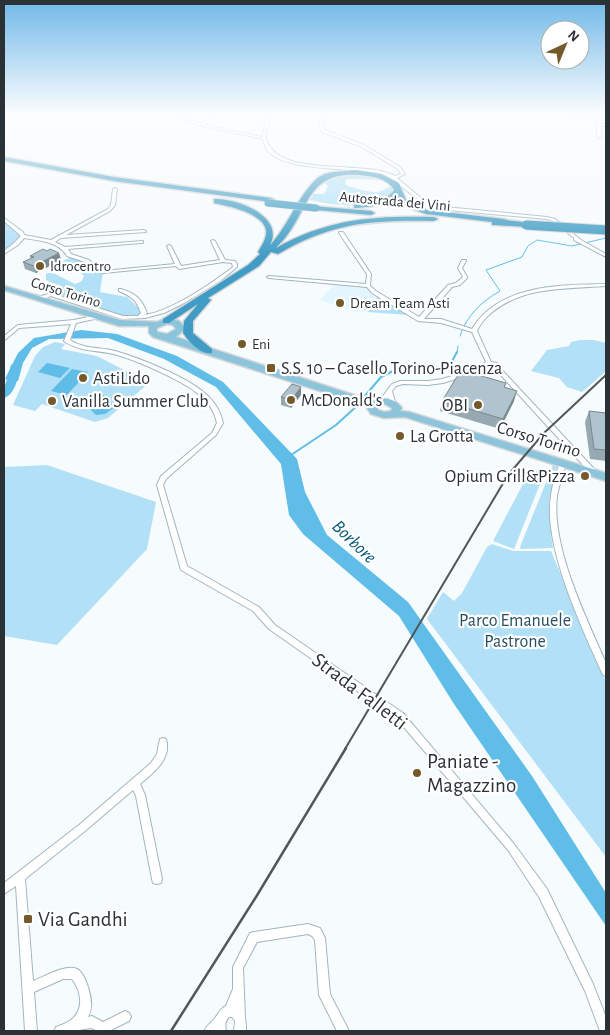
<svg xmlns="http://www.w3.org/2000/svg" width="610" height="1035" font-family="'Alegreya Sans',sans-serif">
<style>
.built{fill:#e3f5fe}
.green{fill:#b2e0f7}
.water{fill:#5fbde8}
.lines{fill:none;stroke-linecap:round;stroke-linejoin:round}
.stream-far1{stroke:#5fbde8;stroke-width:1}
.stream{stroke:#5fbde8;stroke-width:2}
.river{fill:#5fbde8;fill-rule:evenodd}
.street-casing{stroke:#a1b6c0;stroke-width:2}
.primary-casing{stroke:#d4d6d7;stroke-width:3}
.highway-casing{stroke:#d4d6d7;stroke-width:3}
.street{fill:#fff;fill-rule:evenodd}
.primary{fill:#8cc4dc;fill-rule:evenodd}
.highway{fill:#409cc4;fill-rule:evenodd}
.rail-far1{stroke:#50575b;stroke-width:2}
.rail{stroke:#50575b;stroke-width:2.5}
.highway-bridge-far1-casing{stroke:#d4d6d7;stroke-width:8;stroke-linecap:butt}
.highway-bridge-casing{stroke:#d4d6d7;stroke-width:11;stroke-linecap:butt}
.highway-bridge-far1{stroke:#409cc4;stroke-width:7}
.highway-bridge{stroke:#409cc4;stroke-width:9}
.wall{fill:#96a9b1}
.shaded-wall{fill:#7a8990}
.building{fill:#afc4ce;stroke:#7a8990}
.poi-dot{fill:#745a2b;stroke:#fff;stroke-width:2}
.labels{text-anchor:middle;stroke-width:4.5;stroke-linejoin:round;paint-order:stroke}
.far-street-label{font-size:15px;fill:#2a3236;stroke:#fff}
.far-poi-label{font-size:15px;fill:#2a3236;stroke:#fff;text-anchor:start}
.poi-label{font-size:18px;fill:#2a3236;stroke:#fff;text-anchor:start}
.street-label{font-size:18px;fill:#2a3236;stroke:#fff}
.park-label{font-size:18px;fill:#274f62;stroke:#fff}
.water-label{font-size:19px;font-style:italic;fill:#0e5a77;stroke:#fff}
.near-street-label{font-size:21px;fill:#2a3236;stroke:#fff}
.near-poi-label{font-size:21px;fill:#2a3236;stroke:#fff;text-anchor:start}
</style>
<rect width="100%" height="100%" fill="#f6fbfd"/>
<polygon class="built" points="335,284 365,286 371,294 377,297 368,312 349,310 320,300"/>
<g class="green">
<path d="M346,175L374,176L385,180L351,179L346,180L345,184C348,187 372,193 377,192C383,191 387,187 393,186L392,196C370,209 334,206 310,200L313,196L312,194H324L328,186L321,180Z"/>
<polygon points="4,221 17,231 20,237 7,249 4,248"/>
<polygon points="72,257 87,261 103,272 100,292 127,297 143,312 140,317 122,317 62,297 60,286 46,280 46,274 51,272 75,284 82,281 84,276 78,270 70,266 63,268 56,264"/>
<polygon points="377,297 407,314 408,315 368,312"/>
<polygon points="580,340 594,340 606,343 606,371 582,392 567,387 559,378 531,371 547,350 569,346 571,342"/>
<polygon points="55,342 65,344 61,349 97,356 149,383 108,418 95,422 42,404 35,411 13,405 35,356 43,347"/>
<polygon points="47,465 156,502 147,549 57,645 4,636 4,467"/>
<path d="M553,465L557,467C551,496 548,519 553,548L521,549L520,547Z"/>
<polygon points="531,469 544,474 514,549 493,541"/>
<polygon points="492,544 513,551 551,551 606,682 606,857 427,619 443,592 454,601 462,593 487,547"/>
</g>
<g class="water">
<polygon points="81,330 117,334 177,356 223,382 297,459 305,492 327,535 408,602 532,776 606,893 606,926 454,704 399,616 303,534 289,515 281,464 216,387 164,359 108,338 49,339 32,348 23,363 18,381 5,379 18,353 34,338"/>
<polygon points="47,363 70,368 60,378 38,372"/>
<polygon points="72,369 88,372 67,395 51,391"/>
<polygon points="98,392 105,396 102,400 108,398 111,400 106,404 101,402 110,408 112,407 111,404 117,400 121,403 105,414 96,415 86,405 91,402 91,399 95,399 94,401 99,400 94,395"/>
</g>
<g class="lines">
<g class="stream-far1">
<path d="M460,336C467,315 481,302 500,291L486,270L522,257L528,246L537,240L572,246L606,238"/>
<polyline points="457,353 458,346"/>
</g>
<g class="stream">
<polyline points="364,397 381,377 393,371 419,371 450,365 457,352"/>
<polyline points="291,455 336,425 359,404"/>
</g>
<path class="river" d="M16,362L21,365C18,376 16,394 4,398V389L11,365Z"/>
<g class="street-casing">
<g id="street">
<path d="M166,113H171L202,124L214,113H218L205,125L262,137L268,113H272C271,121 264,131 266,139C278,179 365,159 395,176L401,174L398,169L362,147L322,132L319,124L323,113H327L323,124L325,130L364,145L400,167L405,174L397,178L421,198L433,203L445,207L547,217L555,219L581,240L606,254V257L574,240V238L553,221L547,219L448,210C437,207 425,204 416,198C400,187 395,175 374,172C350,168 282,171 267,150C265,147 264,142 263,139L202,126Z"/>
<polygon points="544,113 556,113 606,117 606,119"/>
<polygon points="599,124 606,124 606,126 601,126 601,137 599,138 597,137 597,125"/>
<path d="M115,188L117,189L115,205L110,211L66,235L144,230L146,231V232L61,238L55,242L65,247L143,241V243H141L68,249L71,254L89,260L99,269L103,271L175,264L167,246L169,245L171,246L181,266L220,260L211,241L213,240L215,241L225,260L235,261L237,264V267L220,281L186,302L164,313L145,318L122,319L51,296L40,300H36V298L51,293L123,316H138L141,313C136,299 132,297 119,291V289H121C136,294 141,298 147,313L145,315C173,310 211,284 233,267L232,263L223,262L179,269L176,266L103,273L95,271L85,262L67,256C58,241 40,241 24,238L18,245L4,254V251L14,243L21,236L4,221V218L23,232L24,235L51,240L108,209L111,205L113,189Z"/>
<path d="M339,232H343L371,274L370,286L376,291L419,317L448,285L456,283L463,277L458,268L462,260H466V261L462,268L467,277V278L460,285L452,287L424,319H441L472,329C500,284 560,285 606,284V286C567,289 523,286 491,313C485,318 480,324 477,331L491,362L497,363L500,368L596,471L597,473L596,475H592L497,371L493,372L485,370L443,383L428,385L403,384L396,386L392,391L395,402L394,403H390L388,397L385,401H381L380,400L392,384L400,381H428L442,379L483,367L482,365L486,362L472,332L441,323L418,321L372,293L367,287L269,278L267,277L269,276L366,284L367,274L339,233ZM488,365H493L495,368H489Z"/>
<path d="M97,315L100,317L99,318L76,323L70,340C84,349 99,347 115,351C140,358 190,378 208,396C216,404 221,413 223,423L216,435L166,479L163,485L187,566L259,607L275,625L403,713L514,844L547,889L593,984L606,1017V1031H600L585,991L539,897L508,850L397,719L269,629L253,611L181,570L157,485L161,476L212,433L217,423C215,414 211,406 204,399C188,382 138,361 114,354C96,350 82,352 65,342L64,341L71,324L19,328L6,339L4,340V336L18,325L74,320Z"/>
<path d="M561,461H563L566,463C563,474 559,485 557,496C551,547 586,617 606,663V676L603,675C582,628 554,569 550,518C549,499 553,479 561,461Z"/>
<path d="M163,738L166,739C172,759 153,773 140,784L145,795L162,879L161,883L157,884L153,883L152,879L136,796L133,790L85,831L25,879L33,981C44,977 62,966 74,968C85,969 92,997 91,1006C91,1010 90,1013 88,1017L92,1016L103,1022L125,1011L129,1013L131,1017L129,1021L109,1031H98L91,1028L73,1031H54L56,1027C61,1025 67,1023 71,1020C85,1009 81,991 72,979H63L34,992L37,1031H25L16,886L4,894V883L79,825L151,763L157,754L160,739Z"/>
<path d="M308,924L320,928L325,938L330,994L349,1031H337L319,995L315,940L312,936L308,934L257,942L243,968L245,1018L246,1026V1031H234L235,1021L232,1017H229C225,1021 225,1025 226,1031H204C207,1025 211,1023 215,1018C219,1013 220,1009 226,1006L233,989V967L250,933L254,932Z"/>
</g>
</g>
<g class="primary-casing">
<path id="primary" d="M4,286L120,320L157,322L166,318L179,321L184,326V330L176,337L363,398C377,399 392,394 402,408L400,411L409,412L606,473V481L405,417L384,418L371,414L367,408L368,405L323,392L153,337L149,333V326H119L4,290ZM167,324L173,325L176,329L167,334L157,332V328ZM383,403L392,408L391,411L384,412L378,410L377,406Z"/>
</g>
<g class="highway-casing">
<g id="highway">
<polygon points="4,157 114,177 271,198 275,200 271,202 114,181 4,161"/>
<path d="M356,170L381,174L399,183L407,202L427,210L504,219C511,222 523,220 530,225L526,227L495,225H492V222L426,214L401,205L397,196L383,205L357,208H354V204C370,202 384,203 394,190C390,181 377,177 368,176C301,167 313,213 276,248C329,218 375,216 434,217L438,219L434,221C372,220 333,222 278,254L271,252L259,266L208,298L211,300L193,321V333L212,349V353C201,355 189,342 183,333L184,321L198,304L169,323H163V319L248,265L260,254L258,252C262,245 267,238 266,230C263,213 228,206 214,203V199C236,198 285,216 270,245C288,228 304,181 325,174C334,171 346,171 356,170Z"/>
<polygon points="313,206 371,211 375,213 371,215 316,210 313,210"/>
</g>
</g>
<use href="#street" class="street"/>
<use href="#primary" class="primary"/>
<use href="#highway" class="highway"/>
<polyline class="rail-far1" points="345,749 508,475 544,433 606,375"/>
<polyline class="rail" points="171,1031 256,897 346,748"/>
<g class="highway-bridge-far1-casing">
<polyline id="highway-bridge-far1" points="268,203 316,208"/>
</g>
<g class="highway-bridge-casing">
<polyline id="highway-bridge" points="526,225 606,230"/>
</g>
<use href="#highway-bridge-far1" class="highway-bridge-far1"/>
<use href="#highway-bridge" class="highway-bridge"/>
</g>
<g class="wall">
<polygon points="47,251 59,253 61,260 36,273 25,269 23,262 31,259 30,256"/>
<polygon points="506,383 505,387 514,401 500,429 440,411 442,401"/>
<polygon points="301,387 301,395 291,408 281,405 281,397"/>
<polygon points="589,411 606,413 606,461 590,459 585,422"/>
</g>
<g class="shaded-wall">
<polygon points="59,253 61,260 36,273 34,266"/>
<polygon points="301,387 301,395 291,408 291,400"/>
<polygon points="517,391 514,401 500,429 503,419"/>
</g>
<g class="building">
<polygon points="43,249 47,251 50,249 59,253 34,266 23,262 34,257 30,256"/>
<polygon points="461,370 506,383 504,387 517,391 503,419 442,401"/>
<polygon points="292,384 301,387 291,400 281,397"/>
<polygon points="589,411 606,413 606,450 594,449"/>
</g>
<linearGradient id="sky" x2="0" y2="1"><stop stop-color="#71b8e8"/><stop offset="0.44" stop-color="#fbfdfe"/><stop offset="1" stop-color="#fbfdfe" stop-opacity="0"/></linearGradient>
<rect width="610" height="258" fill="url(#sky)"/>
<g class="poi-dot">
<circle cx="40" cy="266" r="5"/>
<circle cx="340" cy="303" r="5"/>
<circle cx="242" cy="344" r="5"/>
<rect x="266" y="363" width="10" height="10" rx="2.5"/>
<circle cx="83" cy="378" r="5"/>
<circle cx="291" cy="400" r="5"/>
<circle cx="52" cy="401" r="5"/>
<circle cx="478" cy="405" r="5"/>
<circle cx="400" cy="436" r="5"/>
<circle cx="585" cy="476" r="5"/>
<circle cx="417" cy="773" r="5"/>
<rect x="23" y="914" width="10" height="10" rx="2.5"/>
</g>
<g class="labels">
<g class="far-street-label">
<text transform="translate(395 201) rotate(5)" y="5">Autostrada dei Vini</text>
<text transform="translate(66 292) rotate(17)" y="5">Corso Torino</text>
</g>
<g class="far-poi-label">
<text x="50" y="271">Idrocentro</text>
<text x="350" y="308">Dream Team Asti</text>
<text x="252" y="349">Eni</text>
</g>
<g class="poi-label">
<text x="281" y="374">S.S. 10 – Casello Torino-Piacenza</text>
<text x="93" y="384">AstiLido</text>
<text x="301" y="406">McDonald's</text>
<text x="62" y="407">Vanilla Summer Club</text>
<text x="468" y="411" text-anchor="end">OBI</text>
<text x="410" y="442">La Grotta</text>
<text x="575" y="482" text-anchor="end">Opium Grill&amp;Pizza</text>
</g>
<g class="street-label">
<text transform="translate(539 439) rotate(17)" y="6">Corso Torino</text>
</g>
<g class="park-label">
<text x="515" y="626">Parco Emanuele<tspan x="515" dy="21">Pastrone</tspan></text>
</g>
<g class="water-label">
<text transform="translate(355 541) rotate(44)" y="7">Borbore</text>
</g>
<g class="near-street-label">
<text transform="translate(360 691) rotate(37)" y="7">Strada Falletti</text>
</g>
<g class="near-poi-label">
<text x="427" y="768">Paniate -<tspan x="427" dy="24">Magazzino</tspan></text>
<text x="38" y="926">Via Gandhi</text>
</g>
</g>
<rect width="610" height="1035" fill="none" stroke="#2a3236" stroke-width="10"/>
<g transform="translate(565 45) rotate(44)"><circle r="24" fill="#ffffff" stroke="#aaadaf"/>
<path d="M0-4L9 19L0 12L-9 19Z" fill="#745a2b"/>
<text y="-8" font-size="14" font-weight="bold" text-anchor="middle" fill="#2a3236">N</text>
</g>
</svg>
